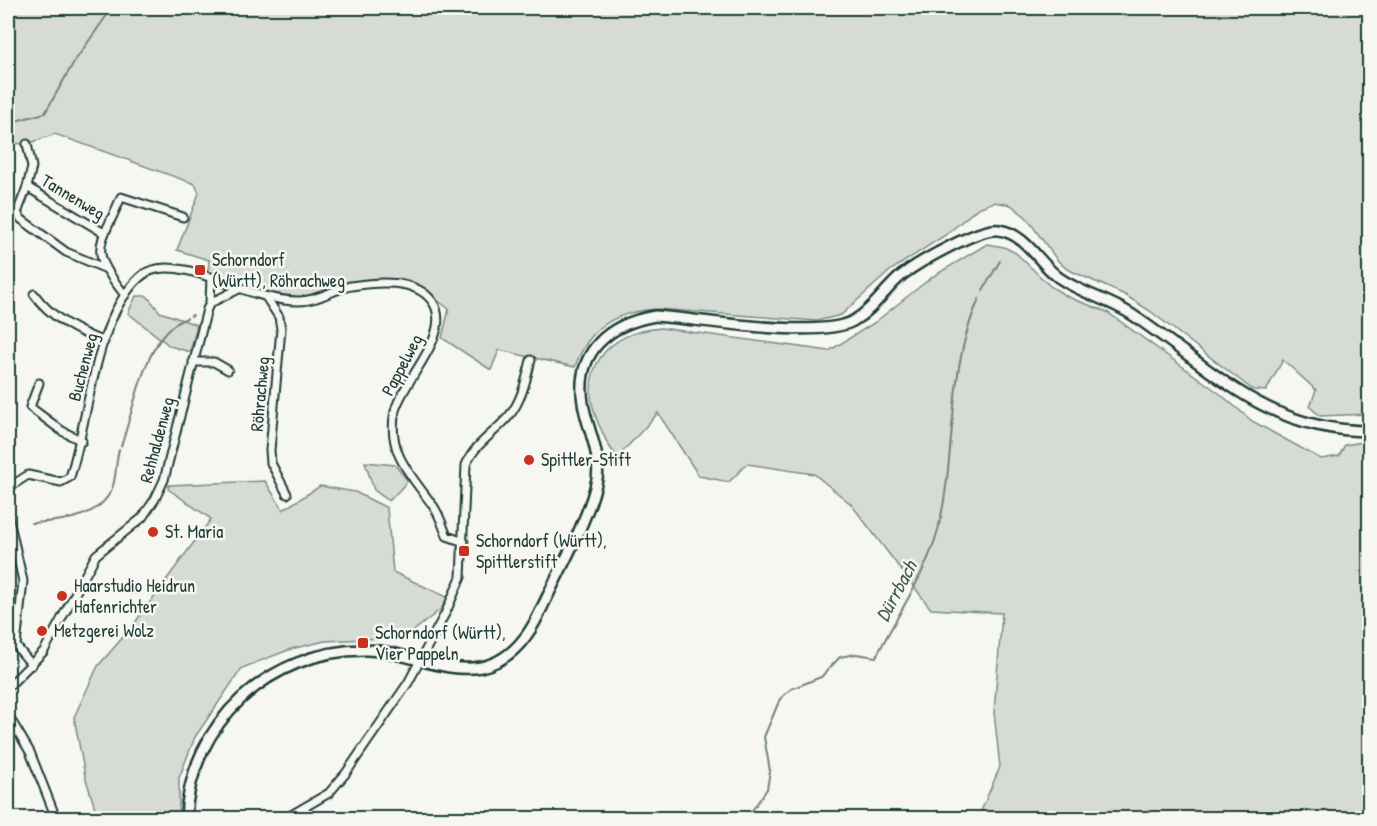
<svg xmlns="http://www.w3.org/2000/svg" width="1377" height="826" font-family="'Patrick Hand',sans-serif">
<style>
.green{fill:#d6dbd6;stroke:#7a8c85;stroke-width:1.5}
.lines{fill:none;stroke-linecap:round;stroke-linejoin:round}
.stream{stroke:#72847d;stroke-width:2}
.minor-casing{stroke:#1f3d34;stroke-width:11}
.secondary-casing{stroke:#1f3d34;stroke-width:14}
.minor{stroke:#f6f6f2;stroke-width:7}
.secondary{stroke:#f6f6f2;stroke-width:9}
.poi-dot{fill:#c8321e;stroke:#f6f6f2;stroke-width:2}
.labels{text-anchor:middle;stroke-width:5;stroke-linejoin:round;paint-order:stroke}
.street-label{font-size:18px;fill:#1f3d34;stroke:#f6f6f2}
.poi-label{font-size:18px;fill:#1f3d34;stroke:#f6f6f2;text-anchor:start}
.water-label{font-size:20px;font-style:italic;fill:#425a52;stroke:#f6f6f2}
</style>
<rect width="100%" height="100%" fill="#f6f6f2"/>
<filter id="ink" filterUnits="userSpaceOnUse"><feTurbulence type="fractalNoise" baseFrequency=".0167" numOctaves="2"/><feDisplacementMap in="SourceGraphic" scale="12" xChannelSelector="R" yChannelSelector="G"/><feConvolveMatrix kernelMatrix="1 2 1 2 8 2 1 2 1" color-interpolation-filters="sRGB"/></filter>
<g filter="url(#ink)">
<g class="green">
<path d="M8,8H1369V414L1320,416L1310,407L1316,390L1283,360L1266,391L1253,390L1150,311L1125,295L1067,269L1057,260L1026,217L1011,205L994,202L978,208L947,234L891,270L841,315L817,321L658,309C617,311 589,326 575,367L499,350L491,370L442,338L449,309C415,283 396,273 351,284C336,288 321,295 306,297C276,301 236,282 208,272L209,260L177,250L199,193L195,184L55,134L27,144L8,143Z"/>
<path d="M987,244L1004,247L1016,253L1050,286L1068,297L1107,312L1219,393L1252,421L1321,459L1339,456L1345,445L1369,441V818H978L1000,767L994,712L1002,613L931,609L851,504L814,474L747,464L729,482L699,476L658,413L618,457C608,448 605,437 599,425C576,372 604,332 661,328L829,351L874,323L932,277Z"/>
<polygon points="136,296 147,296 160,312 197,325 190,352 170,346 128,313"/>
<polygon points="365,462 395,465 408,481 389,501 374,490"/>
<polygon points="265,481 283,510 320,486 355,492 387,508 393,572 449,598 441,609 406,637 325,641 291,649 242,668 195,737 179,778 179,818 98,818 85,776 74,717 98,666 131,628 211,519 168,489 169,485"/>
</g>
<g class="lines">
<g class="stream">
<polyline points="8,123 45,113 74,62 112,8"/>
<polyline points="983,290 1000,261"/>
<polyline points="191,316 193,315"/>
<path d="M121,446C135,407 145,332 187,318"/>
<path d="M31,523C59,521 96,520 111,491C117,479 115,463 119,450"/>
<path d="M747,818L767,789L770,771L764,737L780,699L791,689L821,677L840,657L856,654L876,657C897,615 925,576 938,530C957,455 946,370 979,299"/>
</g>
<g class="minor-casing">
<g id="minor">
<polyline points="27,187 32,167 27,144"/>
<polyline points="104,233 27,187 17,213 21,219 66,252 104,268"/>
<path d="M34,294C51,318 77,331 104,342"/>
<path d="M125,295C86,247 101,247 121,197L183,217"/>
<polyline points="266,297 279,317 281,329 270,450 271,463 287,494"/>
<polyline points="210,303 211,277"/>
<polyline points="193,362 214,362 228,370"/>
<polyline points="39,383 30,407 62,431 82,441"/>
<path d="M8,488L28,475L61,482L70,477C89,419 94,320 139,278C157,260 191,270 212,278C240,288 269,301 299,301C318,301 333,289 351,286C376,282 415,278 432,301C455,333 403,379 395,411C386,453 412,476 434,507C440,516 443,527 447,536L464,542"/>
<polyline points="8,515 23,581 16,646 32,665"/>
<polyline points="8,687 44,651 96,555 142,518 155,499 164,480 207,309 210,303 241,288"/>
<polyline points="8,715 30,752 56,818"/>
<path d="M286,818L329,793L346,773L408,683L446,612L461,577L466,465C475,443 495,433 509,416C522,400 526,380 531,360"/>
</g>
</g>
<g class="secondary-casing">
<path id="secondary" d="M186,818C190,723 270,650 365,650C404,650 442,674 481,667C510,661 527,639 539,614C556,577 590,517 597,479C601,451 587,429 583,403C575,351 609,324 655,316C700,319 819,340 853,321C873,310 885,289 902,275C919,262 980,227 999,230C1026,234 1038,262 1058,277C1080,293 1108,299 1131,314C1213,368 1263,431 1370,431"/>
</g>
<use href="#minor" class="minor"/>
<use href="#secondary" class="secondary"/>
</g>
</g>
<g class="poi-dot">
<rect x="194" y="264" width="12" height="12" rx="3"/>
<circle cx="529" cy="460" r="6"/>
<circle cx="153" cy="532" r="6"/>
<rect x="458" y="545" width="12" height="12" rx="3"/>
<circle cx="62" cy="596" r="6"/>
<circle cx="42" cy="631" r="6"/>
<rect x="357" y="637" width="12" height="12" rx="3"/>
</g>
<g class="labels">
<g class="street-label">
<text transform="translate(73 197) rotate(31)" y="6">Tannenweg</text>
<text transform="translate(402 365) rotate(-62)" y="6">Pappelweg</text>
<text transform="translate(83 367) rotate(-75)" y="6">Buchenweg</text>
<text transform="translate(260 394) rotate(-85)" y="6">Röhrachweg</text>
<text transform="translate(157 440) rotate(-75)" y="6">Rehhaldenweg</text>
</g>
<g class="poi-label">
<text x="212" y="266">Schorndorf<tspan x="212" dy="21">(Württ), Röhrachweg</tspan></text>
<text x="541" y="466">Spittler-Stift</text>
<text x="165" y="538">St. Maria</text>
<text x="476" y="547">Schorndorf (Württ),<tspan x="476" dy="21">Spittlerstift</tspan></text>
<text x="74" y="592">Haarstudio Heidrun<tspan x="74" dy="21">Hafenrichter</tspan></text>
<text x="54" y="637">Metzgerei Wolz</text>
<text x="375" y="639">Schorndorf (Württ),<tspan x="375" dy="21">Vier Pappeln</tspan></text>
</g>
<g class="water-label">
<text transform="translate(896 591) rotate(-62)" y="7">Dürrbach</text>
</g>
</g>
<rect width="1377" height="826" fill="none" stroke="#f6f6f2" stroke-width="30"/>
<rect x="15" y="15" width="1347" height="796" fill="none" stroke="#1f3d34" stroke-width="2" filter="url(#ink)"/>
</svg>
